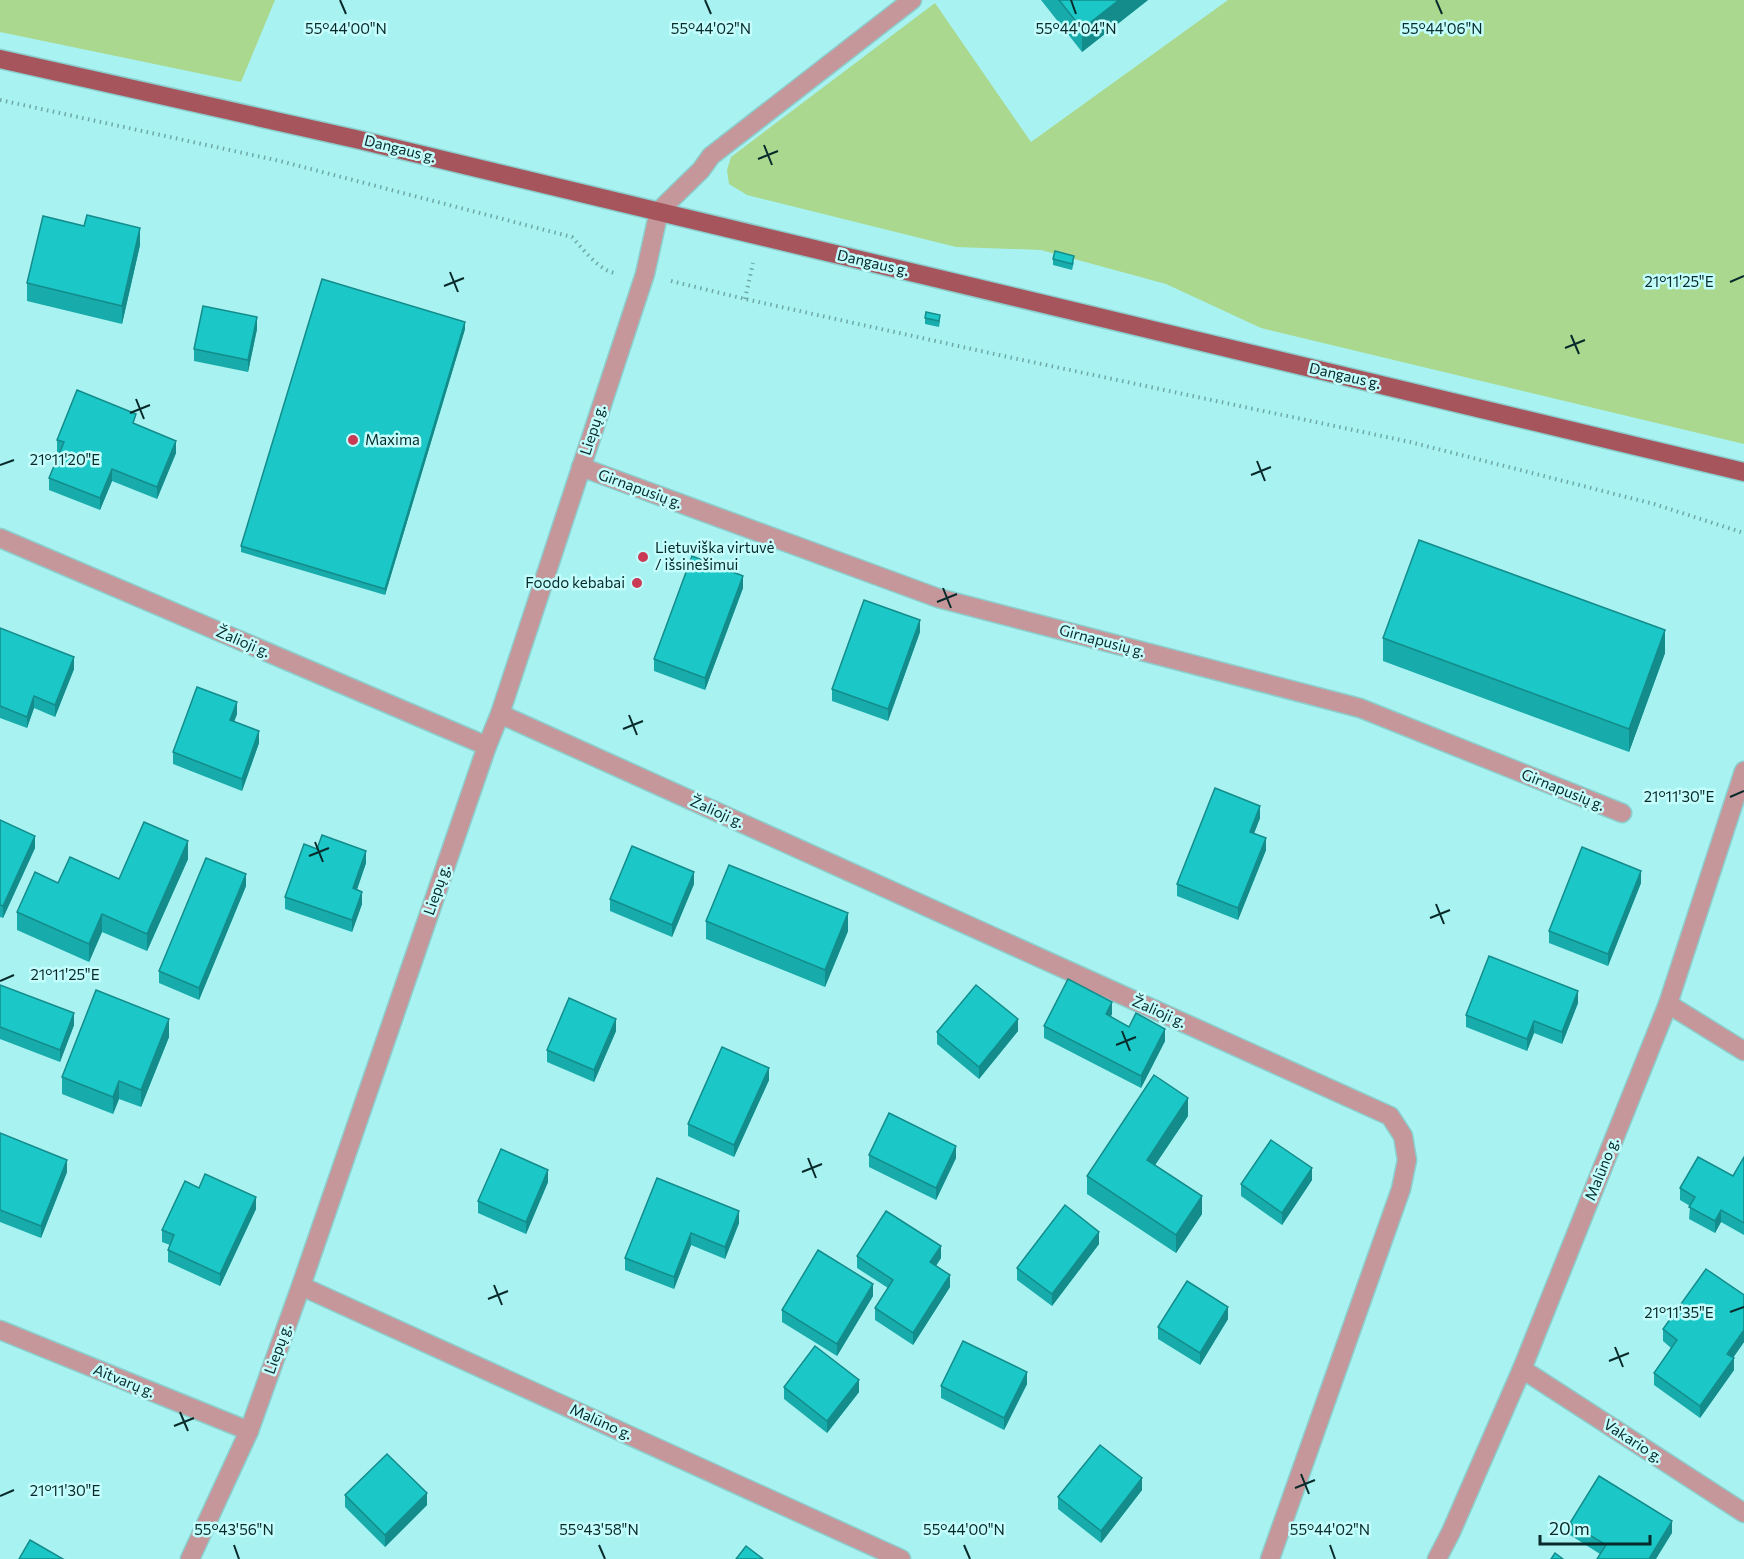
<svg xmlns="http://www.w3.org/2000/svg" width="1744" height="1559" font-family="Commissioner,sans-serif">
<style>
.green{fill:#aad88f}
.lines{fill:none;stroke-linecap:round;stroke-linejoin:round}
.minor-casing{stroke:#8bcfce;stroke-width:21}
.major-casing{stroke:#8bcfce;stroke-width:21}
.path{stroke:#6da9a8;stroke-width:4;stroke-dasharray:1.5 4.5;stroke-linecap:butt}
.minor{stroke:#c6979a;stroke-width:18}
.major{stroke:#a6555d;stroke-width:18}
.wall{fill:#17acab}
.shaded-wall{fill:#138c8b}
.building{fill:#1bc8c7;stroke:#138c8b;stroke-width:1.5}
.ticks{fill:none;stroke:#092a2a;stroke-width:2}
.poi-dot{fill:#ca3a55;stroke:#c3fefd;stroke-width:2}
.labels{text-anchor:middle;stroke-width:5;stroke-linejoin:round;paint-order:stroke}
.street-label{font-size:15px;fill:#092a2a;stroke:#c3fefd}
.poi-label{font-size:15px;fill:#092a2a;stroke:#c3fefd;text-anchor:start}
.ticks-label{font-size:15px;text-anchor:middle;fill:#092a2a;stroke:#c3fefd;stroke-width:5;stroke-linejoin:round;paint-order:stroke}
</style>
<rect width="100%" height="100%" fill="#a8f3f2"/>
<g class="green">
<polygon points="0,0 275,0 241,82 0,32"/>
<polygon points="1228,0 1744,0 1744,444 1261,328 1166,284 1041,250 956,247 747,195 729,184 727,170 731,157 935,3 1031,142"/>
</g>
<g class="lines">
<g class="minor-casing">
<g id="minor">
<polyline points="581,467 938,598 1360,708 1622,813"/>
<polyline points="0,538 487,746"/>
<polyline points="500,714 1390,1116 1403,1136 1407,1160 1401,1189 1270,1559"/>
<polyline points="1668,1004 1744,1051"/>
<polyline points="301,1286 901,1559"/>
<polyline points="0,1330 249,1431"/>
<polyline points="1522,1369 1744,1513"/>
<polyline points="190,1559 249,1431 301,1286 487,746 500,714 645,274 659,211 701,170 711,156 912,0"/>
<polyline points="1437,1559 1451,1532 1522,1369 1668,1004 1744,771"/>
</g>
</g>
<g class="major-casing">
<polyline id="major" points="0,59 360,140 1744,472"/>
</g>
<g class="path">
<path d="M0,100L280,161L572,237C582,248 601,273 617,273"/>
<polyline points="671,281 745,299 999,355 1410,442 1654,504 1744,533"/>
<polyline points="745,299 753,263"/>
</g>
<use href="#minor" class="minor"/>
<use href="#major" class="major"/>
</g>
<g class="wall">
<polygon points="1041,0 1148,0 1082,52"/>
<polygon points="140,245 122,324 27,301 27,283"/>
<polygon points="1053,259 1074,262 1072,270 1053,265"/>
<polygon points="925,318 940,321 939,327 925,324"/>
<polygon points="257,329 248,372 194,361 194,349"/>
<polygon points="465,329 385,595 241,552 241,546"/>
<polygon points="136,424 176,453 157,499 112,481 100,510 49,490 49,478 59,453 57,452 57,440"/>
<polygon points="743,588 705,690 654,671 654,659"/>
<polygon points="0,628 74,669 55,717 34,708 27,728 0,718"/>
<polygon points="920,632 888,721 832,701 832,689"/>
<polygon points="1383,638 1665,653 1629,752 1383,661"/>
<polygon points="237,714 234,722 259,743 242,791 173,764 173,752"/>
<polygon points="1260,818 1254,833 1266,850 1238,920 1177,896 1177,884"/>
<polygon points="0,820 35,848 3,918 0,917"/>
<polygon points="317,849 366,863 357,890 362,904 352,932 285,909 285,897"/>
<polygon points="188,859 147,951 102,932 89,962 17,930 17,912 58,883 119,879"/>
<polygon points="1641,883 1608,966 1549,943 1549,931"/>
<polygon points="694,884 672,937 610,911 610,899"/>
<polygon points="246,886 199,1000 159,983 159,971"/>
<polygon points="706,921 848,931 825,987 706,939"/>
<polygon points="0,985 74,1025 60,1062 0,1039"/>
<polygon points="1578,1003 1562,1044 1534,1033 1527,1051 1466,1027 1466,1015"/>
<polygon points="1112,1014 1110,1017 1129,1027 1165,1041 1141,1088 1044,1038 1044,1026"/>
<polygon points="616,1031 594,1082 547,1062 547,1050"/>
<polygon points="1018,1031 979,1079 937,1044 937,1032"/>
<polygon points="169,1037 141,1107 119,1099 113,1114 62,1094 62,1077"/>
<polygon points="769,1080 734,1157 688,1136 688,1124"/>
<polygon points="1188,1116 1155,1165 1202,1214 1176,1253 1087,1194 1087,1176"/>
<polygon points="0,1133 67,1172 41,1238 0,1222"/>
<polygon points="869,1155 956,1158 936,1200 869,1167"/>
<polygon points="1744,1157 1744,1235 1721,1222 1715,1233 1689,1219 1690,1206 1680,1200 1680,1188 1733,1176"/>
<polygon points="1312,1180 1282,1225 1241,1196 1241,1184"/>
<polygon points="548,1182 526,1234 478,1213 478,1201"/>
<polygon points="199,1188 256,1209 220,1286 168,1262 168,1250 170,1245 162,1242 162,1230"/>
<polygon points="739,1211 739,1223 725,1259 691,1245 674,1289 625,1270 625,1258"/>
<polygon points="1099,1244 1052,1306 1017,1280 1017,1268"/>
<polygon points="857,1256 941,1258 936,1266 950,1287 913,1345 875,1320 875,1308 888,1288 857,1268"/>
<polygon points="1744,1295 1744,1342 1733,1358 1734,1370 1700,1418 1654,1385 1654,1373 1671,1348 1663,1341 1663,1329"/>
<polygon points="873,1296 837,1356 782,1322 782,1310"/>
<polygon points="1228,1319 1200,1365 1158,1339 1158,1327"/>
<polygon points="1027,1384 1004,1430 941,1398 941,1386"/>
<polygon points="784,1387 859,1392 827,1433 784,1399"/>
<polygon points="1142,1490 1101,1543 1058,1509 1058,1497"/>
<polygon points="345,1495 427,1505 385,1547 345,1507"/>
<polygon points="1570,1523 1672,1533 1600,1554 1570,1535"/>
</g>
<g class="shaded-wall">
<polygon points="1119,0 1148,0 1082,52 1082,29"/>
<polygon points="140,228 140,245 122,324 122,306"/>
<polygon points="257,317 257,329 248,372 248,360"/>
<polygon points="465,322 465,329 385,595 385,589"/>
<polygon points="176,441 176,453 157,499 157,487"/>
<polygon points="112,469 112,481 100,510 100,498"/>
<polygon points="743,576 743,588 705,690 705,678"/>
<polygon points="920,620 920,632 888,721 888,709"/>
<polygon points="1665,630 1665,653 1629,752 1629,729"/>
<polygon points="74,657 74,669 55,717 55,705"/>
<polygon points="34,696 34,708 27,728 27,717"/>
<polygon points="237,702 237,714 230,732 230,720"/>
<polygon points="259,731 259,743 242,791 242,779"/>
<polygon points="1260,806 1260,818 1250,844 1250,832"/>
<polygon points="35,836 35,848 3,918 3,906"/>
<polygon points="1266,838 1266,850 1238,920 1238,908"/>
<polygon points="188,841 188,859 147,951 147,934"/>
<polygon points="366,851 366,863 353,900 353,888"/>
<polygon points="1641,871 1641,883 1608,966 1608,954"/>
<polygon points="694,872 694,884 672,937 672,925"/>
<polygon points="246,874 246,886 199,1000 199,988"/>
<polygon points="362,892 362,904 352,932 352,920"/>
<polygon points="848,913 848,931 825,987 825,970"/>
<polygon points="102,914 102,932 89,962 89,944"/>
<polygon points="1578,991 1578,1003 1562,1044 1562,1032"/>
<polygon points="1112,1002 1112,1014 1106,1026 1106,1014"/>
<polygon points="74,1013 74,1025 60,1062 60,1050"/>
<polygon points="169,1019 169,1037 141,1107 141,1090"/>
<polygon points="616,1019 616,1031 594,1082 594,1070"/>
<polygon points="1018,1019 1018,1031 979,1079 979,1067"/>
<polygon points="1534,1021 1534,1033 1527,1051 1527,1039"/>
<polygon points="1165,1029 1165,1041 1141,1088 1141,1076"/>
<polygon points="769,1068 769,1080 734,1157 734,1145"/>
<polygon points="119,1081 119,1099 113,1114 113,1097"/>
<polygon points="1188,1098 1188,1116 1147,1177 1147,1160"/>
<polygon points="956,1146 956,1158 936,1200 936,1188"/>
<polygon points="67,1160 67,1172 41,1238 41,1226"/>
<polygon points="1312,1168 1312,1180 1282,1225 1282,1213"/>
<polygon points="548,1170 548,1182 526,1234 526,1222"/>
<polygon points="1202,1196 1202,1214 1176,1253 1176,1235"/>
<polygon points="256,1197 256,1209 220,1286 220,1274"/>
<polygon points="1721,1210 1721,1222 1715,1233 1715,1221"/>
<polygon points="739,1211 739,1223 725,1259 725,1247"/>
<polygon points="1099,1232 1099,1244 1052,1306 1052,1294"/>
<polygon points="691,1233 691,1245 674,1289 674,1277"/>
<polygon points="941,1246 941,1258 930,1274 930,1262"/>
<polygon points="950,1275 950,1287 913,1345 913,1333"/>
<polygon points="873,1284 873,1296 837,1356 837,1344"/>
<polygon points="1228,1307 1228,1319 1200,1365 1200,1353"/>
<polygon points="1744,1330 1744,1342 1727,1366 1727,1354"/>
<polygon points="1734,1358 1734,1370 1700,1418 1700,1406"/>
<polygon points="1027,1372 1027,1384 1004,1430 1004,1418"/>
<polygon points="859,1380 859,1392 827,1433 827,1421"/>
<polygon points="1142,1478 1142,1490 1101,1543 1101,1531"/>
<polygon points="427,1493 427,1505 385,1547 385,1535"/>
<polygon points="1672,1521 1672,1533 1656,1559 1649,1559"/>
</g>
<g class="building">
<polygon points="1059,0 1119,0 1082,29"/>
<polygon points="87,215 140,228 122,306 27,283 43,216 84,226"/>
<polygon points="1055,251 1074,256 1072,264 1053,259"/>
<polygon points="322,279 465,322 385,589 241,546"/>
<polygon points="203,306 257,317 248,360 194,349"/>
<polygon points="926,312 940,315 939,321 925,318"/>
<polygon points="77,390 136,414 133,423 176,441 157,487 112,469 100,498 49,478 64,442 57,440"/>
<polygon points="1419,540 1665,630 1629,729 1383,638"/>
<polygon points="692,556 743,576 705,678 654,659"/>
<polygon points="864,600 920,620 888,709 832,689"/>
<polygon points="0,628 74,657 55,705 34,696 27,717 0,706"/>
<polygon points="197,687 237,702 230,720 259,731 242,779 173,752"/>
<polygon points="1215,788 1260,806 1250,832 1266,838 1238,908 1177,884"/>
<polygon points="0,820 35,836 3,906 0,905"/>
<polygon points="144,822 188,841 147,934 102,914 89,944 17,912 35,872 58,883 70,857 119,879"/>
<polygon points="322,835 366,851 353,888 362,892 352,920 285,897 304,844 317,849"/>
<polygon points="632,846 694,872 672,925 610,899"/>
<polygon points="1582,847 1641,871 1608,954 1549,931"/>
<polygon points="206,858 246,874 199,988 159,971"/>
<polygon points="729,865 848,913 825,970 706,921"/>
<polygon points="1489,956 1578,991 1562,1032 1534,1021 1527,1039 1466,1015"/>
<polygon points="1068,979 1112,1002 1106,1014 1129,1027 1136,1013 1165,1029 1141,1076 1044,1026"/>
<polygon points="0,985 74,1013 60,1050 0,1027"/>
<polygon points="976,985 1018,1019 979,1067 937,1032"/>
<polygon points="96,990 169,1019 141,1090 119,1081 113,1097 62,1077"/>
<polygon points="569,998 616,1019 594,1070 547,1050"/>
<polygon points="722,1047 769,1068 734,1145 688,1124"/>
<polygon points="1154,1075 1188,1098 1147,1160 1202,1196 1176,1235 1087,1176"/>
<polygon points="889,1113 956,1146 936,1188 869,1155"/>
<polygon points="0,1133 67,1160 41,1226 0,1210"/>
<polygon points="1271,1140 1312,1168 1282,1213 1241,1184"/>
<polygon points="501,1149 548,1170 526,1222 478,1201"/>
<polygon points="1698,1157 1733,1176 1744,1157 1744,1223 1721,1210 1715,1221 1689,1207 1695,1197 1680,1188"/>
<polygon points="205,1174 256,1197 220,1274 168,1250 174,1235 162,1230 185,1181 199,1188"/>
<polygon points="657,1178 739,1211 725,1247 691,1233 674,1277 625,1258"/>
<polygon points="1065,1205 1099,1232 1052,1294 1017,1268"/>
<polygon points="886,1211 941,1246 930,1262 950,1275 913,1333 875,1308 893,1280 857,1256"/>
<polygon points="818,1250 873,1284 837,1344 782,1310"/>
<polygon points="1706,1269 1744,1295 1744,1330 1727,1354 1734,1358 1700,1406 1654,1373 1677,1340 1663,1329"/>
<polygon points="1187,1281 1228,1307 1200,1353 1158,1327"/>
<polygon points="963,1341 1027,1372 1004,1418 941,1386"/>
<polygon points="815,1346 859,1380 827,1421 784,1387"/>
<polygon points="1100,1445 1142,1478 1101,1531 1058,1497"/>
<polygon points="387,1454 427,1493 385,1535 345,1495"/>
<polygon points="1599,1476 1672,1521 1649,1559 1597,1559 1606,1545 1570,1523"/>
<polygon points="30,1540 63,1559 19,1559"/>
<polygon points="746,1546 763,1559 736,1559"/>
<polygon points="1555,1553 1563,1559 1551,1559"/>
</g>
<path class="ticks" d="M340,0L346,14M705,0L711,14M1071,0L1076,14M1436,0L1442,14M764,145L772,165M758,159L778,151M450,272L458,292M1730,282L1744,276M444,286L464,278M1571,335L1579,354M1565,348L1585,340M136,399L144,419M130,413L150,405M1257,461L1265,481M0,465L14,460M1251,475L1271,467M943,588L951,608M937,602L957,594M629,715L637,735M623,729L643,721M1730,797L1744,791M315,842L323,862M309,856L329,848M1436,904L1444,924M1430,918L1450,910M0,981L14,975M1122,1031L1130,1051M1116,1045L1136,1037M808,1158L816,1178M802,1172L822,1164M494,1285L502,1305M488,1299L508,1291M1730,1312L1744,1307M1615,1347L1623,1367M1609,1361L1629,1353M180,1412L188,1431M174,1426L194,1418M1301,1474L1309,1494M1295,1488L1315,1480M0,1496L14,1490M234,1545L239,1559M599,1545L605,1559M964,1545L970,1559M1330,1545L1335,1559"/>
<g class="poi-dot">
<circle cx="353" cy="440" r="6"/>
<circle cx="643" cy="557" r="6"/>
<circle cx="637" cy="583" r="6"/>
</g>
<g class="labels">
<g class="street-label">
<text transform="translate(400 149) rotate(14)" y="5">Dangaus g.</text>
<text transform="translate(873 263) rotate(13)" y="5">Dangaus g.</text>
<text transform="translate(1345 376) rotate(13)" y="5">Dangaus g.</text>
<text transform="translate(593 430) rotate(-72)" y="5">Liepų g.</text>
<text transform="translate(640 489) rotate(20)" y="5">Girnapusių g.</text>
<text transform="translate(1102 641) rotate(15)" y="5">Girnapusių g.</text>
<text transform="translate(243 642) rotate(23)" y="5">Žalioji g.</text>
<text transform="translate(1563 790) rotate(22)" y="5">Girnapusių g.</text>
<text transform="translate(717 812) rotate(24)" y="5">Žalioji g.</text>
<text transform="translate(437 890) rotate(-71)" y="5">Liepų g.</text>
<text transform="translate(1159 1012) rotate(24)" y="5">Žalioji g.</text>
<text transform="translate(1602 1169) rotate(-68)" y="5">Malūno g.</text>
<text transform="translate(278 1349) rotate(-70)" y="5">Liepų g.</text>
<text transform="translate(124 1381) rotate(22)" y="5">Aitvarų g.</text>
<text transform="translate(601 1422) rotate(24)" y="5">Malūno g.</text>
<text transform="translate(1633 1441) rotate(33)" y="5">Vakario g.</text>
</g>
<g class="poi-label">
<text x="365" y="445">Maxima</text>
<text x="655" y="553">Lietuviška virtuvė<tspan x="655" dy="17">/ išsinešimui</tspan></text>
<text x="625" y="588" text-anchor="end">Foodo kebabai</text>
</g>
</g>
<g class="ticks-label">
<text x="1442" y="34">55°44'06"N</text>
<text x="346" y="34">55°44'00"N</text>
<text x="711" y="34">55°44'02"N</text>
<text x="1076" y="34">55°44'04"N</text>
<text x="1679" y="287">21°11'25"E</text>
<text x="65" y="465">21°11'20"E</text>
<text x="1679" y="802">21°11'30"E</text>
<text x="65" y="980">21°11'25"E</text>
<text x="1679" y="1318">21°11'35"E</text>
<text x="65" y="1496">21°11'30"E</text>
<text x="234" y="1535">55°43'56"N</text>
<text x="599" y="1535">55°43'58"N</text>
<text x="964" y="1535">55°44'00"N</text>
<text x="1330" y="1535">55°44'02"N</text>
</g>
<path d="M1540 1535v9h110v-9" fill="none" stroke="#092a2a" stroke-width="3"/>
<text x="1549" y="1535" font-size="18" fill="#092a2a" stroke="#c3fefd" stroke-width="4.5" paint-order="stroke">20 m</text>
</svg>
